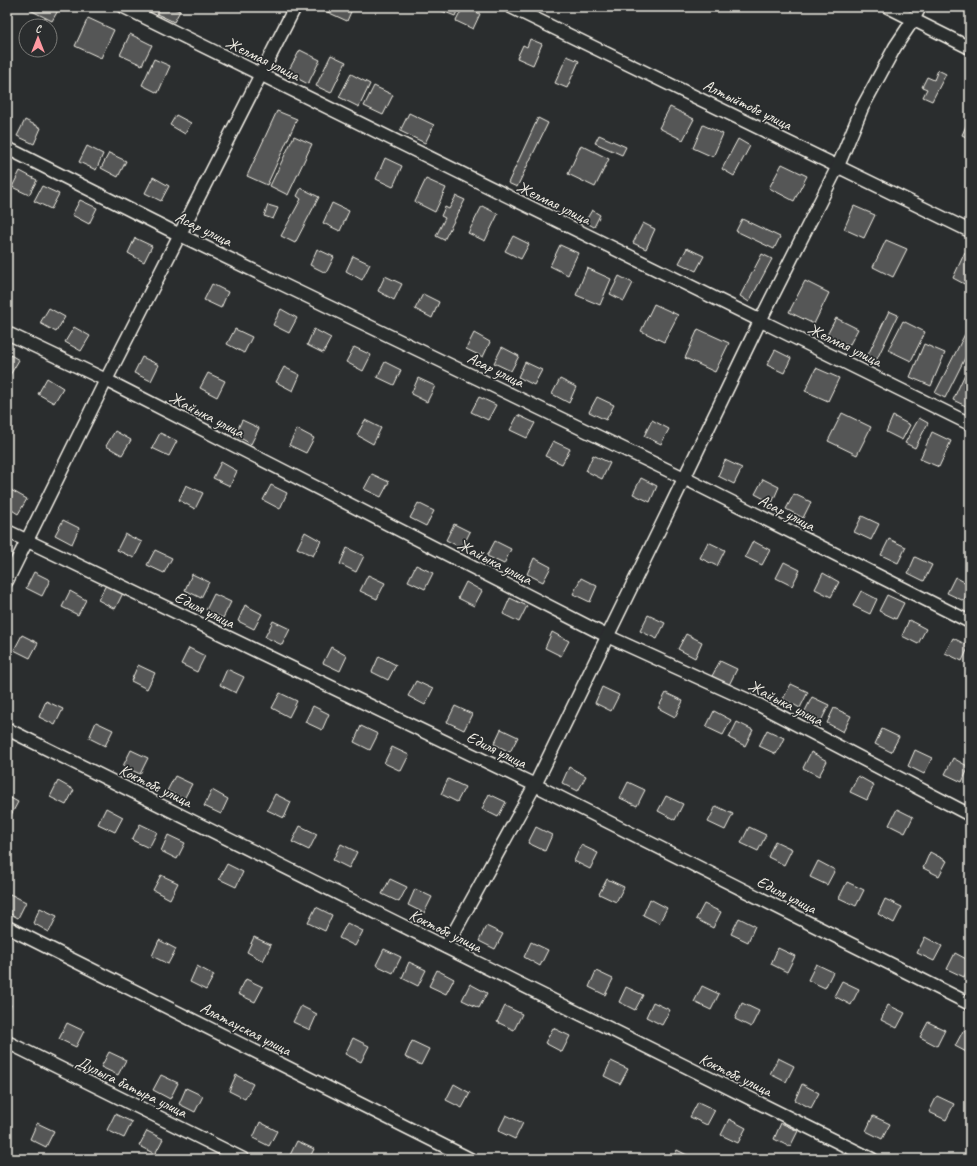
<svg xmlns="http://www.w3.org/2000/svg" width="977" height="1166" font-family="Caveat,sans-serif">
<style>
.building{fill:#555756;stroke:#f4f1e8}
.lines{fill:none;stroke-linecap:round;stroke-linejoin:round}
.minor-casing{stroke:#f4f1e8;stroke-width:15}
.minor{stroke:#2a2d2e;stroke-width:12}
.labels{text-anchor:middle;stroke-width:3.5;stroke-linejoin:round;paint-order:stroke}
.street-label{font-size:16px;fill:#f4f1e8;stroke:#2a2d2e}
</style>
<rect width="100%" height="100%" fill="#2a2d2e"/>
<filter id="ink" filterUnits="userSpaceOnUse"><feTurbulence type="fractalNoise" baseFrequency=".025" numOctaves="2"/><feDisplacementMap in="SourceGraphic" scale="8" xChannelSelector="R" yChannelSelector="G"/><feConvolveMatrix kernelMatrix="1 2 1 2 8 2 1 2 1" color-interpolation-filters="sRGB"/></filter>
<g filter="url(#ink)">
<g class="building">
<polygon points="32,7 60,7 52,21 30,10"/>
<polygon points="161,7 171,7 180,11 174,22 157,14"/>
<polygon points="324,7 353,7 347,21 323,10"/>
<polygon points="422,7 434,7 431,11"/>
<polygon points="444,7 459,7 455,16 442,11"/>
<polygon points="463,7 467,7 480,14 473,29 456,21"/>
<polygon points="88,18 114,30 101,58 75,46"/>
<polygon points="130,34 152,45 142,65 120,55"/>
<polygon points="530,39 542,44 533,65 517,58 523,45 527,47"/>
<polygon points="300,50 320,60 308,84 287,73"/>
<polygon points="331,55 346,62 331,93 316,86"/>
<polygon points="567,56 579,61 567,88 555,83"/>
<polygon points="154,59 170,66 158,93 142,85"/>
<polygon points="938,70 946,74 932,101 923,97 927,89 922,87 927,77 934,80"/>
<polygon points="351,74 370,84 359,107 339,97"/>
<polygon points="374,86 393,95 383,115 364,106"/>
<polygon points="670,107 694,119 683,140 659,128"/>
<polygon points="277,111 297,119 267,185 247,176"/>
<polygon points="409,113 434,125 425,143 400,131"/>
<polygon points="176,115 191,123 185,134 170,125"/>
<polygon points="538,118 548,123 517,187 508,183"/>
<polygon points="969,119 970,120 970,139 962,135"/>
<polygon points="25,120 41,128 34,144 17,136"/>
<polygon points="703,125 723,134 713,157 693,148"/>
<polygon points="599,135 626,147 622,155 595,143"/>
<polygon points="294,136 312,144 288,195 270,186"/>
<polygon points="738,139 750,146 734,176 722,169"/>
<polygon points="581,145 609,159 595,187 568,174"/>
<polygon points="87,146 103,154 96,170 79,162"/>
<polygon points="109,153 126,161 118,177 101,168"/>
<polygon points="385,158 402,166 393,187 376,179"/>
<polygon points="782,164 807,176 794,201 769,188"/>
<polygon points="20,171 37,180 29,195 12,187"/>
<polygon points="153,177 169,186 161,201 145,193"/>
<polygon points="426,179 446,188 435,212 415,202"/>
<polygon points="42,186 59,194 51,209 34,201"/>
<polygon points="301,188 319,197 295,243 281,236 301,199 297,196"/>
<polygon points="456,196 465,200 444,240 436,236 445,218 441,216 445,207 449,209"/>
<polygon points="80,200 97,208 89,224 72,215"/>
<polygon points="332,203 349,211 340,231 323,223"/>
<polygon points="268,205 278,208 273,219 264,216"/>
<polygon points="482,206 498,214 485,241 468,233"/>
<polygon points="854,206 875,215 864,238 844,229"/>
<polygon points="592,210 600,215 594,227 585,222"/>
<polygon points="742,219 780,237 774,249 736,231"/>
<polygon points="643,223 655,229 646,249 633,243"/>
<polygon points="513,236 529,244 521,259 505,251"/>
<polygon points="135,238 152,246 144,262 128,253"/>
<polygon points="886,240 907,249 893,277 873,267"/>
<polygon points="560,245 578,253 568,275 550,266"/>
<polygon points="687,248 704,256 696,271 679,263"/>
<polygon points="317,249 334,257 326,273 310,265"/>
<polygon points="965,252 970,255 970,287 953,278"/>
<polygon points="762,254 772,259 749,302 740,296"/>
<polygon points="353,256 370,264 362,280 346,271"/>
<polygon points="587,268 611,279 600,305 576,295"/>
<polygon points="385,276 402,284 394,300 378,291"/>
<polygon points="619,276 633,283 624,301 610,294"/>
<polygon points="805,281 829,293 814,324 789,312"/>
<polygon points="212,284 228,292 221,308 204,300"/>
<polygon points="423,294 439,302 432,318 415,309"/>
<polygon points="654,304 678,315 664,342 641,331"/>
<polygon points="49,308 65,317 56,332 40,323"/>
<polygon points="281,309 297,318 289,333 273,325"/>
<polygon points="889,311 898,315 875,363 866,359"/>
<polygon points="836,318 858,329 849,346 827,335"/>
<polygon points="903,321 925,332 911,361 888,350"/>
<polygon points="970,324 970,335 965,333"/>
<polygon points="74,327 90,336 81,351 65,342"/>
<polygon points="235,329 252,337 244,353 227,344"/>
<polygon points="314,329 331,338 323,353 307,345"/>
<polygon points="698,329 729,343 715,372 685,358"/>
<polygon points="474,333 490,342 483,357 466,349"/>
<polygon points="965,334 970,337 970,348 945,398 935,393"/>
<polygon points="924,344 945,353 931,386 910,377"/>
<polygon points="354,347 371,355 363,371 346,362"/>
<polygon points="502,347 519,356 511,371 494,363"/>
<polygon points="775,350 791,358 784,373 767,365"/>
<polygon points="7,353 19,360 10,375 7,374"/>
<polygon points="142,357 159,365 151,381 134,373"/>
<polygon points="385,362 401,370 394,385 377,377"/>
<polygon points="525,362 542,370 534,385 518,377"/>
<polygon points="284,367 300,375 293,391 276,382"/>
<polygon points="816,368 839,378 828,401 805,391"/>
<polygon points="208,373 225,381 217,397 200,388"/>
<polygon points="965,374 970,376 970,408 953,400"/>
<polygon points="47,378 63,388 54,403 38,394"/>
<polygon points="418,378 435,386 427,402 411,394"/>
<polygon points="560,379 576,387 569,403 552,394"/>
<polygon points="479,397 496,405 488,420 471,412"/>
<polygon points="597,397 614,405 606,420 589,412"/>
<polygon points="842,413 871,427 857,455 828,441"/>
<polygon points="518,415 535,423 527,438 510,430"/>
<polygon points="893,416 910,425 902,440 886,432"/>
<polygon points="919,418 928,423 915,448 905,443"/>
<polygon points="242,420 259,428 251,444 235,435"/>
<polygon points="365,420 381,428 373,444 357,435"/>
<polygon points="652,420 669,429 661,444 644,436"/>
<polygon points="297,429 314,438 306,453 289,445"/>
<polygon points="115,431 131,440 122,455 106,446"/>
<polygon points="932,432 951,441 939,467 920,459"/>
<polygon points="160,433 177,441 169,456 152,448"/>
<polygon points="553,441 570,449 562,464 545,456"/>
<polygon points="593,455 610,463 602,479 586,471"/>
<polygon points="725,460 742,468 734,484 718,476"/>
<polygon points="221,462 237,471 230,486 213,478"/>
<polygon points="372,474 389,482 381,497 364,489"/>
<polygon points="641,478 657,486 650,502 633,494"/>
<polygon points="763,479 779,487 772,503 755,494"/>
<polygon points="186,485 203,493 195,509 179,500"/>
<polygon points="271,485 287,493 280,509 263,500"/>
<polygon points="11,490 27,499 18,514 7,507 7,497"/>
<polygon points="794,494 811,502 803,518 786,509"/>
<polygon points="418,503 434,511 426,526 410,518"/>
<polygon points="862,516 879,524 871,540 854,532"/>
<polygon points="63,520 79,528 72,544 55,535"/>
<polygon points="454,524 470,532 462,548 446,540"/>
<polygon points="305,532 321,541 313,556 297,548"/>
<polygon points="125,534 142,542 134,558 117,550"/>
<polygon points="889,539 906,547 898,563 881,555"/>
<polygon points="495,541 511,549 504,564 487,556"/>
<polygon points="753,541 770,550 762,565 745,557"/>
<polygon points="708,542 725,550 717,566 700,558"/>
<polygon points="347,548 364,556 356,572 340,564"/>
<polygon points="155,550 172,558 164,573 147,565"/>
<polygon points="915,557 932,565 924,581 908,573"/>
<polygon points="534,558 551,567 543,582 527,574"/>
<polygon points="784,562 800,570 792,586 776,578"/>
<polygon points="416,565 433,573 425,589 408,581"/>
<polygon points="34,572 50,580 42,596 26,588"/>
<polygon points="823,573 839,582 831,597 815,589"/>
<polygon points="192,574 209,582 201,598 185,590"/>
<polygon points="368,575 385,583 377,599 360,591"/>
<polygon points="955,577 970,585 970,589 964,601 947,593"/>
<polygon points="581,578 597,586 590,602 573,594"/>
<polygon points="466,582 482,591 474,606 458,598"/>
<polygon points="106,585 123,593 115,609 98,600"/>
<polygon points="70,591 86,600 78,615 62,607"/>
<polygon points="861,591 877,599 870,614 853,606"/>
<polygon points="214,594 231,602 223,618 206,610"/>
<polygon points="887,595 904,603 896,619 879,611"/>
<polygon points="510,598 527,606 519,622 503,614"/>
<polygon points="245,605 262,614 254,629 238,621"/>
<polygon points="648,615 665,623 657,639 640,631"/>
<polygon points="909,620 926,629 918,644 902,636"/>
<polygon points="273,621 290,629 282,645 265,637"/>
<polygon points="552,632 569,641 561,656 545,648"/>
<polygon points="686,634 702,642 695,658 678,649"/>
<polygon points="22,635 38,643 30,658 14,650"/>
<polygon points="953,638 969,646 962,661 945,653"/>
<polygon points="331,647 347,656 340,671 323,663"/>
<polygon points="189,648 205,656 197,672 181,664"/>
<polygon points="379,656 396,665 388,680 372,672"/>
<polygon points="720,661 737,669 729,685 712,676"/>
<polygon points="138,665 155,673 147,689 131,681"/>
<polygon points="227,669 244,677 236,693 220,685"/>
<polygon points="416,681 433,689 425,705 408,696"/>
<polygon points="791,684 808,692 800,708 783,699"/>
<polygon points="602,687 619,695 611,711 595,703"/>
<polygon points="280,693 297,701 289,717 272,708"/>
<polygon points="666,693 683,701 675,717 658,708"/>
<polygon points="812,697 829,705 821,721 804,713"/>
<polygon points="46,701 63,709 55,725 39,717"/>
<polygon points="313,706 329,714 322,730 305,722"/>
<polygon points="455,706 472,714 464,730 447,722"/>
<polygon points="834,708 851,716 843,732 827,723"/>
<polygon points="714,711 731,720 723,735 706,727"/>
<polygon points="96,722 113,730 105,746 89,738"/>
<polygon points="737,722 753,730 745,746 729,738"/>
<polygon points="361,726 378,734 370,750 354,742"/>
<polygon points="501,729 518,737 510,752 494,744"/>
<polygon points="882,729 899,737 891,752 875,744"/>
<polygon points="767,730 784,738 776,754 759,746"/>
<polygon points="392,747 409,755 401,771 384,763"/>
<polygon points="131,750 148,758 140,774 123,766"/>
<polygon points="915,750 932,758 924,774 908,766"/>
<polygon points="811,752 827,761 819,776 803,768"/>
<polygon points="953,758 969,767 962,782 945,774"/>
<polygon points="569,767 586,776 578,791 562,783"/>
<polygon points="175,776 192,784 184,799 167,791"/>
<polygon points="858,776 874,785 867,800 850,792"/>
<polygon points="448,779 465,787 457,802 441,794"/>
<polygon points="58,781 74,790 66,805 50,797"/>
<polygon points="628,782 645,790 637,806 620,798"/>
<polygon points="212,790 228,799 221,814 204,806"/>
<polygon points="275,794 291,802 284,818 267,810"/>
<polygon points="489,794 506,802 498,817 482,809"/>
<polygon points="7,796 18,802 10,817 7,816"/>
<polygon points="666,796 683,804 675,820 658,811"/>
<polygon points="716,806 733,814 725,830 708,822"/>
<polygon points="106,808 123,817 115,832 98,824"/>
<polygon points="897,809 913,817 905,833 889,825"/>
<polygon points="140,824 157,832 149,848 132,840"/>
<polygon points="300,826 317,834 309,850 292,842"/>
<polygon points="536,827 552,835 545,851 528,843"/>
<polygon points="749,827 766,835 758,851 741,843"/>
<polygon points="168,835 185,843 177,859 161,851"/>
<polygon points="775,841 792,849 784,865 768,857"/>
<polygon points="341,844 357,852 349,868 333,860"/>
<polygon points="581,845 598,853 590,869 574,861"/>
<polygon points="930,852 947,861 939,876 923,868"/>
<polygon points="818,861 835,870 827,885 810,877"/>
<polygon points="227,864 243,872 236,887 219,879"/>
<polygon points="161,875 178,883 170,899 153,890"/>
<polygon points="390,879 407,887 399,902 382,894"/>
<polygon points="607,879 624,887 616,902 599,894"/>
<polygon points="847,882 864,890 856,906 839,898"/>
<polygon points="415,889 432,897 424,913 408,905"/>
<polygon points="10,894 26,902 18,918 7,912 7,900"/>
<polygon points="650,899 667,908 659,923 643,915"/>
<polygon points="885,899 902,907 894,923 878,914"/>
<polygon points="704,904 721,912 713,928 696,919"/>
<polygon points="316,907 332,915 325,931 308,923"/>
<polygon points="40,908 57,916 49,932 33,923"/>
<polygon points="739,918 755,926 748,942 731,934"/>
<polygon points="347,923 363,931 355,946 339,938"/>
<polygon points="486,926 503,934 495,949 479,941"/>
<polygon points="254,937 271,945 263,961 247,952"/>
<polygon points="925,937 942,946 934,961 917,953"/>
<polygon points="159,940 176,949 168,964 152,956"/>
<polygon points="531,942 548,950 540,966 524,957"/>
<polygon points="778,948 795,956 787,972 771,964"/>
<polygon points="384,949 401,957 393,973 376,965"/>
<polygon points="955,953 970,961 970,965 964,977 947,969"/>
<polygon points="409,962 426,970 418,986 402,978"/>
<polygon points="816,964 833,972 825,988 808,980"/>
<polygon points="197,966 214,975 206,990 190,982"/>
<polygon points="437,970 454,979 446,994 429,986"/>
<polygon points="596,971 613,979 605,995 589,987"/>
<polygon points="246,979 263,987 255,1002 238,994"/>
<polygon points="842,981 859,989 851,1005 834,996"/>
<polygon points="470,984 487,993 479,1008 462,1000"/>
<polygon points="702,986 719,994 711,1010 694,1002"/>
<polygon points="626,987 643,995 635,1010 619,1002"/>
<polygon points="653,1002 670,1010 662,1025 646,1017"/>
<polygon points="7,1003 11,1005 7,1014"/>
<polygon points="742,1003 759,1011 751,1027 735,1019"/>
<polygon points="888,1005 905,1013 897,1028 881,1020"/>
<polygon points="301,1006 317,1014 310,1030 293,1022"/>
<polygon points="505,1006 522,1014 514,1030 497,1022"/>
<polygon points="928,1022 945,1030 937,1046 920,1037"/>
<polygon points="67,1023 84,1031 76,1047 59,1039"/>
<polygon points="553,1028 570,1036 562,1052 545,1043"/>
<polygon points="963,1031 970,1034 970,1054 955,1046"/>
<polygon points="353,1038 369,1046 361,1062 345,1054"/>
<polygon points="412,1041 429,1049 421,1065 405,1057"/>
<polygon points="109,1052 126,1060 118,1075 101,1067"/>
<polygon points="778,1058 794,1066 786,1082 770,1074"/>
<polygon points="611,1061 628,1069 620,1084 604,1076"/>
<polygon points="161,1075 178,1083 170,1099 153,1090"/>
<polygon points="236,1075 253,1084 245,1099 229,1091"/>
<polygon points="454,1084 470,1093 462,1108 446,1100"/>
<polygon points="802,1084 819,1093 811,1108 795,1100"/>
<polygon points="186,1088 203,1096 195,1112 179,1104"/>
<polygon points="937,1096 954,1104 946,1120 929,1112"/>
<polygon points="698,1102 715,1110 707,1125 690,1117"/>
<polygon points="115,1114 132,1122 124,1138 107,1130"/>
<polygon points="506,1115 523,1123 515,1139 498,1131"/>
<polygon points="873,1116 890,1124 882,1139 866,1131"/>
<polygon points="729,1119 746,1128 738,1143 721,1135"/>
<polygon points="260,1122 277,1131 269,1146 253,1138"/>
<polygon points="37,1123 54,1131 46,1147 30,1139"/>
<polygon points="781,1123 798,1131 790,1147 774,1139"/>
<polygon points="147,1131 163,1139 155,1154 139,1146"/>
<polygon points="297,1141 314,1149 309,1159 294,1159 289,1157"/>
<polygon points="677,1150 693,1158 693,1159 672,1159"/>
</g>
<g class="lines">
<g class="minor-casing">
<g id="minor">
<polyline points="124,7 970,424"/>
<polyline points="511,7 970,231"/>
<polyline points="888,7 970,48"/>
<polyline points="7,148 180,235 684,478 970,622"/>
<polyline points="7,333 106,380 607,636 759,705 970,815"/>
<polyline points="7,531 535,785 970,1004"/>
<polyline points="7,581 106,380 295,7"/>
<polyline points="7,729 872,1159"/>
<polyline points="7,927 470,1159"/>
<polyline points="446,947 535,785 664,520 760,321 838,166 862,108 895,47 913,20 920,7"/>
<polyline points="7,1042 243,1159"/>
</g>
</g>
<use href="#minor" class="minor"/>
</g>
</g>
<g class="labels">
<g class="street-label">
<text transform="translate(263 58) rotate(26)" y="6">Желмая улица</text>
<text transform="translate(748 104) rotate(26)" y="6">Алтыйтобе улица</text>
<text transform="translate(554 202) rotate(26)" y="6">Желмая улица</text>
<text transform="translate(204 228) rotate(26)" y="6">Асар улица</text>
<text transform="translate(845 344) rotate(26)" y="6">Желмая улица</text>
<text transform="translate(496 369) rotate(26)" y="6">Асар улица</text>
<text transform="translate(207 414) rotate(27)" y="6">Жайыка улица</text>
<text transform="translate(787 512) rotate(27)" y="6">Асар улица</text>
<text transform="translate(495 561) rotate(27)" y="6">Жайыка улица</text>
<text transform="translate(205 609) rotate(26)" y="6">Едиля улица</text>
<text transform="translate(786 702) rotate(27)" y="6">Жайыка улица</text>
<text transform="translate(497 749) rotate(26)" y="6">Едиля улица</text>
<text transform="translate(156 785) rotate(26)" y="6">Коктобе улица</text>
<text transform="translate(787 894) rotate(27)" y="6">Едиля улица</text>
<text transform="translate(446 930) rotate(26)" y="6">Коктобе улица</text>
<text transform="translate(246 1028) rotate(27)" y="6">Алатауская улица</text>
<text transform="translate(736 1074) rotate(26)" y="6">Коктобе улица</text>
<text transform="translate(132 1086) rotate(26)" y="6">Дулыга батыра улица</text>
</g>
</g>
<rect width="977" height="1166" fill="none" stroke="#2a2d2e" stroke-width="24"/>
<rect x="12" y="12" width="953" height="1142" fill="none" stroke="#f4f1e8" stroke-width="1.5" filter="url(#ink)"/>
<g transform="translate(38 38)"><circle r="19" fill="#2a2d2e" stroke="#7b7b78"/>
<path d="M0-3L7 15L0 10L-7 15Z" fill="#ff9aa2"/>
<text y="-6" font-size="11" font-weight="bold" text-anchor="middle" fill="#f4f1e8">С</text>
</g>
</svg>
